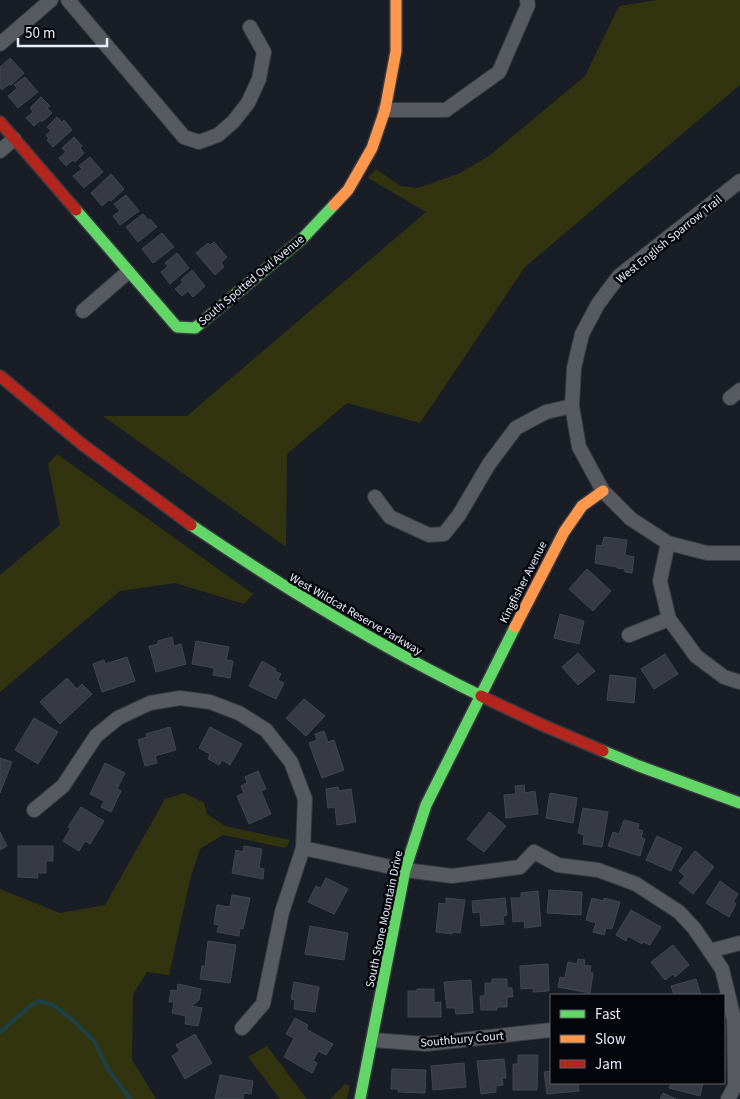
<svg xmlns="http://www.w3.org/2000/svg" width="740" height="1099" font-family="'Source Sans 3',sans-serif">
<style>
.green{fill:#32340f}
.lines{fill:none;stroke-linecap:round;stroke-linejoin:round}
.stream{stroke:#1e4048;stroke-width:4}
.building{fill:#373a43;stroke:#43464e}
.street-casing{stroke:#363940;stroke-width:16}
.fast-casing{stroke:#363940;stroke-width:14}
.slow-casing{stroke:#363940;stroke-width:14}
.jam-casing{stroke:#363940;stroke-width:14}
.street{stroke:#575a61;stroke-width:14}
.fast{stroke:#63d668;stroke-width:11}
.slow{stroke:#ff974d;stroke-width:11}
.jam{stroke:#b3261e;stroke-width:11}
.labels{text-anchor:middle;stroke-width:5;stroke-linejoin:round;paint-order:stroke}
.street-label{font-size:12px;fill:#e8edf9;stroke:#04060c}
</style>
<rect width="100%" height="100%" fill="#191d25"/>
<g class="green">
<polygon points="657,0 740,0 740,85 525,267 420,423 347,403 287,454 286,547 103,416 187,416 426,212 368,178 376,169 400,186 418,188 458,174 489,156 585,76 619,6"/>
<polygon points="57,454 253,594 244,604 175,583 120,591 0,692 0,575 60,525 48,464"/>
<polygon points="184,793 204,803 207,814 225,826 290,840 286,848 223,835 200,849 190,880 169,975 147,972 133,994 132,1060 156,1099 0,1099 0,889 60,913 105,905 165,799"/>
<polygon points="267,1046 307,1099 308,1099 280,1099 248,1057"/>
<polygon points="345,1084 350,1086 347,1099 330,1099"/>
</g>
<g class="lines">
<polyline class="stream" points="0,1032 30,1006 39,1001 53,1005 74,1021 94,1041 108,1069 130,1099"/>
</g>
<g class="building">
<polygon points="10,58 24,73 11,85 9,84 2,90 0,87 0,67"/>
<polygon points="25,77 38,92 18,108 8,96 17,88 14,85"/>
<polygon points="41,97 50,106 47,108 52,113 42,122 41,120 34,126 26,118 33,112 30,108"/>
<polygon points="57,117 62,122 64,120 72,130 53,147 47,140 49,139 46,135 51,131 47,127"/>
<polygon points="74,137 82,146 80,148 84,153 75,162 73,160 66,166 59,158 66,152 62,148"/>
<polygon points="90,157 103,172 84,188 73,176 82,169 79,166"/>
<polygon points="111,174 124,189 111,201 109,200 102,206 91,193"/>
<polygon points="126,195 139,211 120,225 113,216 120,211 114,204"/>
<polygon points="143,214 148,220 150,219 157,227 138,242 126,227"/>
<polygon points="162,233 174,247 153,263 142,249"/>
<polygon points="214,242 227,257 221,263 224,267 215,275 196,253 208,243 210,245"/>
<polygon points="177,253 189,268 170,284 161,272 168,266 165,263"/>
<polygon points="192,270 205,286 193,297 188,291 182,296 175,289 183,282 181,280"/>
<polygon points="604,537 627,540 625,555 634,557 632,573 625,572 625,569 617,568 617,567 595,563 597,545 602,546"/>
<polygon points="587,569 611,591 593,611 569,589"/>
<polygon points="560,614 584,621 579,644 554,638"/>
<polygon points="172,637 174,646 181,644 186,664 156,672 149,646 158,644 158,641"/>
<polygon points="196,641 229,647 226,660 233,661 230,678 213,675 214,668 192,664"/>
<polygon points="578,653 595,671 578,685 562,667"/>
<polygon points="665,654 678,674 654,689 641,669"/>
<polygon points="127,657 135,681 102,692 93,664 104,660 105,664"/>
<polygon points="262,661 276,669 275,671 281,674 278,680 284,683 276,699 249,686"/>
<polygon points="610,675 636,678 634,703 607,700"/>
<polygon points="67,678 77,689 82,684 92,694 60,724 40,702"/>
<polygon points="304,699 325,716 306,736 286,718"/>
<polygon points="34,718 58,732 38,764 15,750"/>
<polygon points="170,727 176,750 155,756 157,763 145,766 138,740 147,737 146,734"/>
<polygon points="210,727 242,744 230,765 222,760 219,765 208,759 210,754 199,748"/>
<polygon points="324,731 328,742 334,740 344,770 322,778 309,743 317,740 315,734"/>
<polygon points="0,758 12,762 0,793"/>
<polygon points="105,763 125,773 117,789 121,791 111,812 101,807 104,801 90,794"/>
<polygon points="258,771 266,789 261,791 271,814 249,824 237,796 244,793 241,786 247,783 245,777"/>
<polygon points="524,785 525,793 535,791 538,814 506,818 504,795 516,794 515,786"/>
<polygon points="338,787 339,791 351,789 356,822 337,825 335,807 328,808 326,789"/>
<polygon points="550,793 577,798 573,823 546,818"/>
<polygon points="81,807 104,821 90,844 85,841 79,851 63,841 71,828 68,827"/>
<polygon points="583,808 608,812 602,847 583,844 584,835 578,833"/>
<polygon points="489,812 506,826 484,852 467,839"/>
<polygon points="624,820 639,824 638,829 643,831 641,837 645,839 640,856 608,846 613,832 619,834"/>
<polygon points="0,832 7,846 0,850"/>
<polygon points="657,836 682,848 671,871 646,860"/>
<polygon points="18,846 53,846 53,861 46,861 46,873 37,873 38,878 18,877"/>
<polygon points="244,846 262,849 259,868 264,869 263,879 232,873 236,850 243,852"/>
<polygon points="695,851 714,867 693,894 679,883 685,876 679,871"/>
<polygon points="326,878 348,889 334,914 308,902 316,886 321,888"/>
<polygon points="720,881 738,894 733,902 736,904 729,917 706,903"/>
<polygon points="549,890 582,892 581,915 547,913"/>
<polygon points="538,891 541,926 525,928 524,921 513,922 511,898 521,898 521,893"/>
<polygon points="232,895 250,898 243,929 240,928 239,936 217,932 219,925 214,924 217,905 230,907"/>
<polygon points="446,898 465,900 460,933 453,932 452,934 436,932 439,903 446,904"/>
<polygon points="505,898 507,915 503,916 504,924 481,926 480,912 473,913 472,901"/>
<polygon points="592,898 604,901 604,898 620,902 612,929 606,928 604,935 593,932 596,923 586,920"/>
<polygon points="631,910 661,927 650,945 643,942 642,944 628,936 626,941 616,935"/>
<polygon points="310,926 348,933 344,960 305,954"/>
<polygon points="208,941 236,945 230,983 200,979 202,966 205,967"/>
<polygon points="673,945 689,965 675,977 673,974 665,980 651,962"/>
<polygon points="578,959 585,960 584,965 591,966 590,972 593,973 590,993 558,987 560,977 565,978 568,962 577,964"/>
<polygon points="548,964 549,991 533,992 533,988 521,989 520,966"/>
<polygon points="492,979 507,979 507,988 512,988 513,997 507,997 507,1007 497,1007 497,1010 481,1010 480,996 485,996 485,983 492,983"/>
<polygon points="696,979 701,995 674,995 671,986"/>
<polygon points="471,980 473,1013 456,1014 455,1008 447,1008 444,982"/>
<polygon points="294,982 319,987 315,1012 294,1009 295,1000 291,999"/>
<polygon points="178,984 201,989 199,1000 192,1006 202,1008 198,1026 185,1024 186,1016 172,1013 174,1002 169,1002 171,990 177,991"/>
<polygon points="417,989 434,989 434,1003 441,1002 441,1017 408,1017 408,991 417,991"/>
<polygon points="295,1018 308,1025 306,1029 333,1044 326,1055 318,1051 313,1061 317,1063 312,1073 284,1057 294,1038 286,1034"/>
<polygon points="195,1034 212,1063 185,1079 172,1056 180,1051 176,1045"/>
<polygon points="518,1055 538,1055 537,1090 513,1090 513,1064 518,1064"/>
<polygon points="504,1059 506,1078 502,1078 503,1085 496,1086 496,1092 481,1094 477,1061"/>
<polygon points="464,1063 466,1087 433,1090 431,1066"/>
<polygon points="392,1069 426,1070 425,1093 398,1092 399,1089 391,1089"/>
<polygon points="551,1071 551,1083 578,1083 579,1091 547,1094 544,1072"/>
<polygon points="220,1075 253,1081 251,1094 244,1093 243,1099 215,1099"/>
<polygon points="671,1083 703,1083 700,1096 669,1088"/>
<polygon points="663,1093 676,1099 660,1099"/>
</g>
<g class="lines">
<g class="street-casing">
<g id="street">
<polyline points="68,0 184,137 199,142 218,135 233,122 248,103 259,79 264,52 250,27"/>
<polyline points="0,44 51,0"/>
<polyline points="385,110 446,110 499,72 528,5 527,0"/>
<polyline points="0,151 14,139"/>
<polyline points="740,181 619,276 598,304 582,334 574,368 572,406 579,447 603,491 631,519 668,543 707,553 740,553"/>
<polyline points="83,311 128,272"/>
<polyline points="730,398 740,390"/>
<polyline points="375,497 390,517 429,535 444,534 459,515 489,464 516,428 546,412 572,406"/>
<polyline points="668,543 660,581 669,619 696,656 724,677 740,682"/>
<polyline points="629,635 669,619"/>
<polyline points="34,810 63,786 96,736 118,718 150,703 180,698 210,702 239,713 266,730 291,762 305,799 303,848 282,912 263,1004 242,1028"/>
<polyline points="303,848 405,870 452,876 520,867 534,852 558,865 598,870 636,884 679,912 694,928 722,969 734,1019 735,1086 728,1099"/>
<polyline points="710,951 740,943"/>
<polyline points="373,1040 426,1044 551,1030"/>
</g>
</g>
<g class="fast-casing">
<g id="fast">
<polyline points="76,210 177,327 195,328 302,239 334,205"/>
<path d="M191,525C284,588 380,647 481,696"/>
<polyline points="603,751 639,766 740,803"/>
<polyline points="360,1099 405,870 426,805 515,627"/>
</g>
</g>
<g class="slow-casing">
<g id="slow">
<polyline points="334,205 348,190 372,148 385,110 396,51 396,0"/>
<polyline points="515,627 564,532 582,506 603,491"/>
</g>
</g>
<g class="jam-casing">
<g id="jam">
<polyline points="0,122 76,210"/>
<polyline points="0,376 83,445 191,525"/>
<polyline points="481,696 540,724 603,751"/>
</g>
</g>
<use href="#street" class="street"/>
<use href="#fast" class="fast"/>
<use href="#slow" class="slow"/>
<use href="#jam" class="jam"/>
</g>
<g class="labels">
<g class="street-label">
<text transform="translate(669 239) rotate(-39)" y="4">West English Sparrow Trail</text>
<text transform="translate(251 280) rotate(-40)" y="4">South Spotted Owl Avenue</text>
<text transform="translate(523 582) rotate(-63)" y="4">Kingfisher Avenue</text>
<text transform="translate(356 614) rotate(30)" y="4">West Wildcat Reserve Parkway</text>
<text transform="translate(384 919) rotate(-78)" y="4">South Stone Mountain Drive</text>
<text transform="translate(462 1039) rotate(-5)" y="4">Southbury Court</text>
</g>
</g>
<rect x="550" y="994" width="175" height="90" fill="#04060c" stroke="#5f626b"/>
<rect x="560" y="1010" width="25" height="8" fill="#63d668" stroke="#5f626b"/>
<text x="595" y="1019" font-size="15" fill="#e8edf9">Fast</text>
<rect x="560" y="1035" width="25" height="8" fill="#ff974d" stroke="#5f626b"/>
<text x="595" y="1044" font-size="15" fill="#e8edf9">Slow</text>
<rect x="560" y="1060" width="25" height="8" fill="#b3261e" stroke="#5f626b"/>
<text x="595" y="1069" font-size="15" fill="#e8edf9">Jam</text>
<path d="M18 38v8h89v-8" fill="none" stroke="#e8edf9" stroke-width="2.5"/>
<text x="25" y="38" font-size="15" fill="#e8edf9" stroke="#04060c" stroke-width="4" paint-order="stroke">50 m</text>
</svg>
